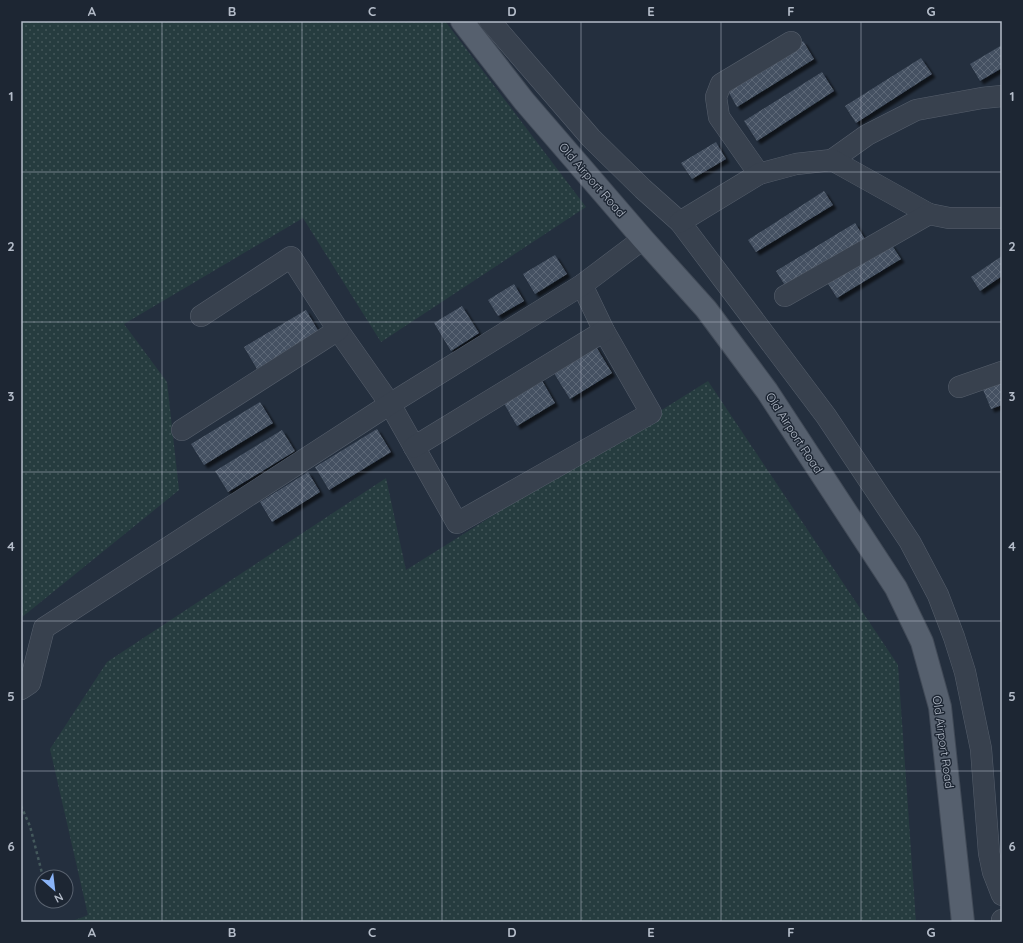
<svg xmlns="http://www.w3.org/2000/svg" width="1023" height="943" font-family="Quicksand,sans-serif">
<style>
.grass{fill:url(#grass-dots)}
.building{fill:url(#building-cross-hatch);filter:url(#shadow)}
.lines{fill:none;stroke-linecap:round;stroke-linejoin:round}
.minor-casing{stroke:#565f6c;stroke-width:22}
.major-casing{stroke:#414a57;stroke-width:24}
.path{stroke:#44595c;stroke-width:2.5;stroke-dasharray:3 3;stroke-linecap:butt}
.minor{stroke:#38414e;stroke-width:21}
.major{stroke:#56606e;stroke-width:22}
.grid{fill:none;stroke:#b4bcc9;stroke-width:1;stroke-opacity:0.55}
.labels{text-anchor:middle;stroke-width:3;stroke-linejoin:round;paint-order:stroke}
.street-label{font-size:12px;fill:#b4bcc9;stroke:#1d2633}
.neatline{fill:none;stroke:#b4bcc9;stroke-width:1.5}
.grid-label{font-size:13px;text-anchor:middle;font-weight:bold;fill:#b4bcc9}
</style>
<defs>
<pattern id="grass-dots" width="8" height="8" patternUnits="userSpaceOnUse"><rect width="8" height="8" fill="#263c3f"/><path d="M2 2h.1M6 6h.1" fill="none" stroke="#435659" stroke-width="1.8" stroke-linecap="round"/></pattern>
<pattern id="building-cross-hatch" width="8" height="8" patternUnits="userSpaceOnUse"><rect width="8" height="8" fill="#455162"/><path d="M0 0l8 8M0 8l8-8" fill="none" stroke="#5d6877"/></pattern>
<filter id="shadow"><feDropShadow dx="3.5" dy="3.5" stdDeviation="1" flood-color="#0009"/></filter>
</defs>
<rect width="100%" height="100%" fill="#242f3e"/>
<g class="grass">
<polygon points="21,21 445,21 586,207 381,342 303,218 124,324 167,382 179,490 21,618"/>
<polygon points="708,381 898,665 916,922 70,922 88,915 50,749 107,662 386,478 406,570"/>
</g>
<g class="building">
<polygon points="803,41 814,59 737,107 728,91"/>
<polygon points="1002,45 1002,68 980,81 970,64"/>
<polygon points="921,58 932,74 856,123 845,106"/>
<polygon points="822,72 834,91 757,141 744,121"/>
<polygon points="716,142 726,159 692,179 681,163"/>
<polygon points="824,191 833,205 756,252 748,240"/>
<polygon points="855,223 865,239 786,287 776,271"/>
<polygon points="891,244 901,259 837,298 827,282"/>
<polygon points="555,255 567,274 535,294 523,274"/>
<polygon points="1002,256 1002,276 980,291 971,277"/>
<polygon points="514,284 524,301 498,316 488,300"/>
<polygon points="462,306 479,333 451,351 434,323"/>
<polygon points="306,310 319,332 257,369 244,347"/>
<polygon points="595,345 612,373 570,399 552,370"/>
<polygon points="540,377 555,403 517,426 502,400"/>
<polygon points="1002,379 1002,405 991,409 982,387"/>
<polygon points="260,402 273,423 204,465 191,444"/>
<polygon points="377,429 391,452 329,490 315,467"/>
<polygon points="282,430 295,451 228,492 215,471"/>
<polygon points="308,472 320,492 272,522 260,502"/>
</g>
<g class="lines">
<g class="minor-casing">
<g id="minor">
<polyline points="490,21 591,138 643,189 680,222 826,416 910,542 938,595 954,637 965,672 981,749 989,853 993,872 1002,895"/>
<polyline points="832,160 867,135 916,110 982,98 1002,96"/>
<polyline points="759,174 719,117 716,97 721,84 791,42"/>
<polyline points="680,222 759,174 796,164 832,160 929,214"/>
<polyline points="785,296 929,214 949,218 1002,218"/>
<polyline points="201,316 291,257 338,330 390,404 457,523 651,413 604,331 582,285"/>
<polyline points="959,387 1002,372"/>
<polyline points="182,430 338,330"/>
<polyline points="414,447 604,331"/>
<polyline points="21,689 30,683 44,628 390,404 582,285 643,239"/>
<polyline points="1002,922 1002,920"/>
</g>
</g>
<g class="major-casing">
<polyline id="major" points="462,21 524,101 643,239 706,309 767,391 896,588 922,642 940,707 963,922"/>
</g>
<g class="path">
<polyline points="21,806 30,826 43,877"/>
<polyline points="48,901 49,907"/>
</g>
<use href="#minor" class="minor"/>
<use href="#major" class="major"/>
</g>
<path class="grid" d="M162,21V922M302,21V922M442,21V922M581,21V922M721,21V922M861,21V922M21,172H1002M21,322H1002M21,472H1002M21,621H1002M21,771H1002"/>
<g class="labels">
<g class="street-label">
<text transform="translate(592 180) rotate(49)" y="4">Old Airport Road</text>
<text transform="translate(794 433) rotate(57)" y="4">Old Airport Road</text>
<text transform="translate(943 742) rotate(82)" y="4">Old Airport Road</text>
</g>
</g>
<rect width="1023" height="943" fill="none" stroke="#1d2633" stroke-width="44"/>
<g transform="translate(54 889) rotate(152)"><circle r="19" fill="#1d2633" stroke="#59626f"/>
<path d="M0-3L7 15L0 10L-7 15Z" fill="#8ab4f8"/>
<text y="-6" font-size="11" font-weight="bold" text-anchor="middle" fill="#b4bcc9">N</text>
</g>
<rect x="22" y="22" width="979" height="899" class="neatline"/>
<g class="grid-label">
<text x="92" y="16">A</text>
<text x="232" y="16">B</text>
<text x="372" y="16">C</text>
<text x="512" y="16">D</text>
<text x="651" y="16">E</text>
<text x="791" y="16">F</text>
<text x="931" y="16">G</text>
<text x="11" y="101">1</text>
<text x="1012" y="101">1</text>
<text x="11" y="251">2</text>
<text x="1012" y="251">2</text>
<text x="11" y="401">3</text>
<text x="1012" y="401">3</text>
<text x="11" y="551">4</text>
<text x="1012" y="551">4</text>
<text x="11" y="701">5</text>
<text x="1012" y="701">5</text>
<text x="11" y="851">6</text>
<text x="1012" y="851">6</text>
<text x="92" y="937">A</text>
<text x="232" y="937">B</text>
<text x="372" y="937">C</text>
<text x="512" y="937">D</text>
<text x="651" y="937">E</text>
<text x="791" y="937">F</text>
<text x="931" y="937">G</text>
</g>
</svg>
